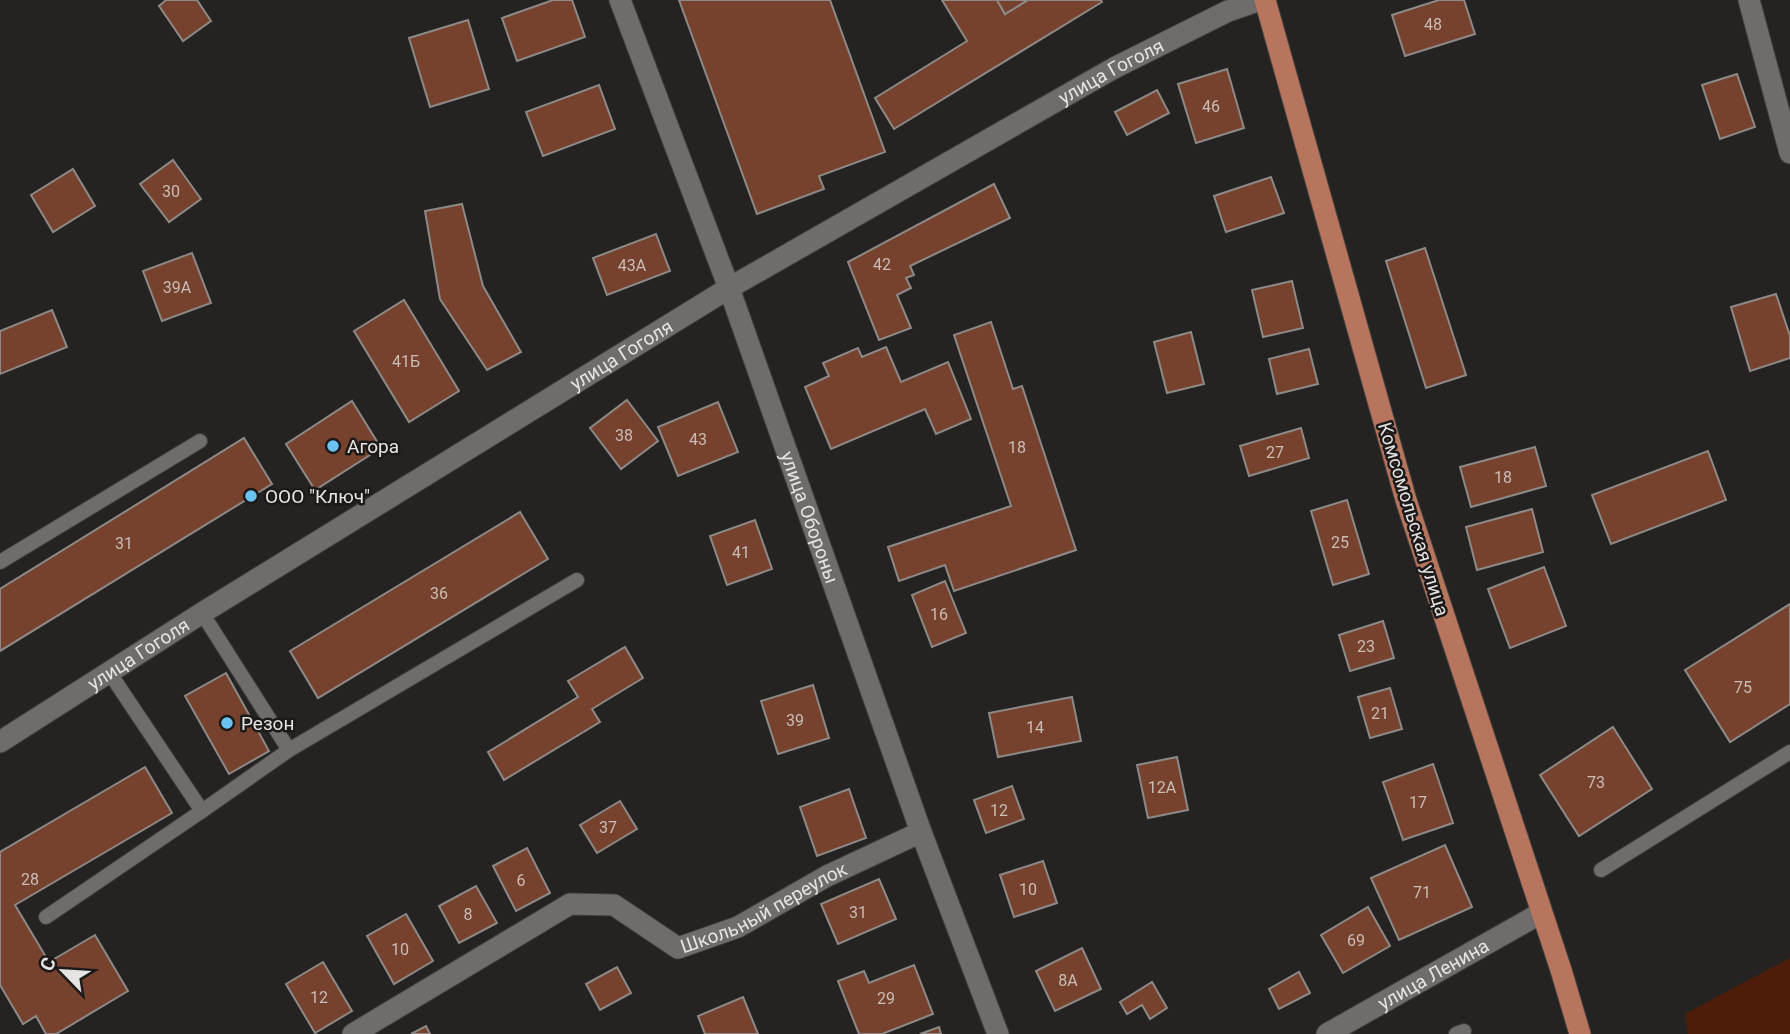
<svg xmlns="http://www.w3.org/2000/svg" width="1790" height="1034" font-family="Roboto,sans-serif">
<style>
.green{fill:#4d1d09}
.building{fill:#76422e;stroke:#8c8987;stroke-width:2}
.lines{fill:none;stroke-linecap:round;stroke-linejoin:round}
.service-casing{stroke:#43403f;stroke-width:16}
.minor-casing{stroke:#43403f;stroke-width:23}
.primary-casing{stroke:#43403f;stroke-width:23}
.service{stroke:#6f6c6b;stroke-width:14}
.minor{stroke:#6f6c6b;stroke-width:21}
.primary{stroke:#b6755c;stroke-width:21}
.poi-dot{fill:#6ac3f1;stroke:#1c1918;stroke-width:2.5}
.labels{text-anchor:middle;stroke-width:5;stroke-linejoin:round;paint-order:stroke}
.number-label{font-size:16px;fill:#cabcb6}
.street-label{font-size:19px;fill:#e6e4e3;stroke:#1c1918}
.poi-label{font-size:19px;fill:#e6e4e3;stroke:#1c1918;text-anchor:start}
</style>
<rect width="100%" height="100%" fill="#252322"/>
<polygon class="green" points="1790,958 1790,1034 1688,1034 1685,1014"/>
<g class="building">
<polygon points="166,0 197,0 211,21 183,41 159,6"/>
<polygon points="553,0 572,0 585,37 517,61 502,18"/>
<polygon points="679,0 830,0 885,152 819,176 824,189 757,214"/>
<polygon points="942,0 997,0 1005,14 1028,0 1101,0 1102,2 894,129 875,98 967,41"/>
<polygon points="997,0 1028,0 1005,14"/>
<polygon points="1439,0 1464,0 1475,34 1405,56 1392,15"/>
<polygon points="468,20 489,89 430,107 409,38"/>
<polygon points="1227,69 1244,128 1196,143 1178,84"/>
<polygon points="1737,74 1755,127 1720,139 1702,85"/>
<polygon points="599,85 615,129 543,156 526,112"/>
<polygon points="1157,90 1169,113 1127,135 1115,112"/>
<polygon points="173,160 201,199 169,222 140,184"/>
<polygon points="73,169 95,206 53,232 31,195"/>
<polygon points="1271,177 1284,213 1226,232 1214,196"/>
<polygon points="994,184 1010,218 910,266 914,275 906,278 911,288 897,295 911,328 879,340 848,262"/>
<polygon points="462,204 483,286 521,352 487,370 440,299 425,211"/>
<polygon points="656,234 670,271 607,295 593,258"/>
<polygon points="1425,248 1466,375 1426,388 1386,261"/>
<polygon points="192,253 211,303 162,321 143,271"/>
<polygon points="1292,281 1303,328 1263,337 1252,290"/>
<polygon points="1776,294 1790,336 1790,358 1750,371 1731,307"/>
<polygon points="404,300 459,391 409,422 354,331"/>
<polygon points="52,310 67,347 0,374 0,331"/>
<polygon points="991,322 1013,389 1022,386 1076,550 954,591 945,565 899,581 888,547 1011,506 954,335"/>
<polygon points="1191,332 1204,384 1167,393 1154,342"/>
<polygon points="886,347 901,382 948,362 971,419 936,434 925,409 831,449 805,387 829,376 823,363 858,348 862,357"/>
<polygon points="1309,349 1318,384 1277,394 1269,359"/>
<polygon points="627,400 658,441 621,469 590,428"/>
<polygon points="352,401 381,448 315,490 286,444"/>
<polygon points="718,402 738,452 678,476 658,427"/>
<polygon points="1301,428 1309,458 1249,476 1240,446"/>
<polygon points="244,438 272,484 0,651 0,589"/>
<polygon points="1535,447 1546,486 1471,507 1460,467"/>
<polygon points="1708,451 1726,500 1611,544 1592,495"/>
<polygon points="1347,500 1369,574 1333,585 1311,511"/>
<polygon points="1532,509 1543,552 1477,570 1466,527"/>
<polygon points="520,512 548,559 318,698 290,651"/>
<polygon points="755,520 772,569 727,585 710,536"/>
<polygon points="1544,567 1566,626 1510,648 1488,589"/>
<polygon points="945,581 966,633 932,647 912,595"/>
<polygon points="1790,604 1790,704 1730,742 1685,670"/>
<polygon points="1383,621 1394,658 1350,671 1339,635"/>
<polygon points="625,647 643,678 592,709 600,722 504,780 488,752 578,697 568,681"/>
<polygon points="226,673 269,751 229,774 185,696"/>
<polygon points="813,685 829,738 778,754 761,701"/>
<polygon points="1390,688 1402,729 1370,738 1358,697"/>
<polygon points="1072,697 1081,741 998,757 989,713"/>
<polygon points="1613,727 1652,789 1579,836 1540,775"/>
<polygon points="1177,757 1188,810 1148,818 1137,765"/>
<polygon points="1433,764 1453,823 1403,840 1383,782"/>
<polygon points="145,767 172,813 15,905 49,962 95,935 128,991 56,1034 46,1034 36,1016 23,1024 0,985 0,852"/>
<polygon points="1012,786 1024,819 986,833 974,800"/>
<polygon points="849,789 866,838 817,856 800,807"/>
<polygon points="620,801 637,829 597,853 580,825"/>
<polygon points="1445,845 1472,907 1399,940 1371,878"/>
<polygon points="527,848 550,893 516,911 493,866"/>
<polygon points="1043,861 1057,903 1014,917 1000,875"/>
<polygon points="879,879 896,919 838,944 821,904"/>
<polygon points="476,886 497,923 459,943 439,906"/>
<polygon points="1368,907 1390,946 1343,973 1321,935"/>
<polygon points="406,914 433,961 394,984 367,936"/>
<polygon points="1082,948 1101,989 1055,1011 1036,971"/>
<polygon points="323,962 352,1011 315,1033 286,984"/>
<polygon points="914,965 933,1014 882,1034 859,1034 838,981 864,971 869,983"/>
<polygon points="617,967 631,993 600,1010 586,984"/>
<polygon points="1299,972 1310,993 1279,1009 1269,989"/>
<polygon points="1152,982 1167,1008 1150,1019 1142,1005 1127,1014 1120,1002"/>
<polygon points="743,997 758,1034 705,1034 698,1016"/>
<polygon points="426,1026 430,1034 411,1034"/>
<polygon points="939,1027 941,1034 920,1034"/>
</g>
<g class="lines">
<g class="service-casing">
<g id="service">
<polyline points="0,562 200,441"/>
<polyline points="202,613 289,750"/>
<polyline points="109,672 202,811"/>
<polyline points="1601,870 1790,752"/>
<polyline points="46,917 202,811 289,750 577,580"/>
<polyline points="1456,1034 1464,1031"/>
</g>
</g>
<g class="minor-casing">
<g id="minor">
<path id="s1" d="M620,0L729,288L921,832L998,1034"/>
<polyline points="1749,0 1790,153"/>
<path id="s2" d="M0,742L202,613L729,288L1114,68L1228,11L1260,0"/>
<path id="s3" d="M353,1034L570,904L614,905L678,948L738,927L827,876L921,832"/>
<path id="s4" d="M1327,1034L1541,913"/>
</g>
</g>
<g class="primary-casing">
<polyline id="primary" points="1265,0 1406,500 1561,970 1580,1034"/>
</g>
<use href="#service" class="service"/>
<use href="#minor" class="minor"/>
<use href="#primary" class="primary"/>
</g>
<g class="poi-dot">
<circle cx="333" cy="446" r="7"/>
<circle cx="251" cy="496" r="7"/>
<circle cx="227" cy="723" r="7"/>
</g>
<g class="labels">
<g class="number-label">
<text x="1433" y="30">48</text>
<text x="1211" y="112">46</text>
<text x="171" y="197">30</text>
<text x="882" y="270">42</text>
<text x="632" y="271">43А</text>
<text x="177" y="293">39А</text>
<text x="406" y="367">41Б</text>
<text x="624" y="441">38</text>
<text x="698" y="445">43</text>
<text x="1017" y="453">18</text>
<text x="1275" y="458">27</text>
<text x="1503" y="483">18</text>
<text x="1340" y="548">25</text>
<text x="124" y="549">31</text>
<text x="741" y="558">41</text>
<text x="439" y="599">36</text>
<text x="939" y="620">16</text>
<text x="1366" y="652">23</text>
<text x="1743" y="693">75</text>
<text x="1380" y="719">21</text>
<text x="795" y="726">39</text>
<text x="1035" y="733">14</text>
<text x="1596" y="788">73</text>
<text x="1162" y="793">12А</text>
<text x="1418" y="808">17</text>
<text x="999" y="816">12</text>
<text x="608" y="833">37</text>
<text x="30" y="885">28</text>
<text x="521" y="886">6</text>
<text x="1028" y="895">10</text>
<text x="1422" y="898">71</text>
<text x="858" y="918">31</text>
<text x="468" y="920">8</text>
<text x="1356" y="946">69</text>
<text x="400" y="955">10</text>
<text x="1068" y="986">8А</text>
<text x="319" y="1003">12</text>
<text x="886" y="1004">29</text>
</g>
<g class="street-label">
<text dy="7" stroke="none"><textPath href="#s2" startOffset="1298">улица Гоголя</textPath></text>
<text dy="7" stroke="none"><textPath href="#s2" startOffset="732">улица Гоголя</textPath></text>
<text dy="7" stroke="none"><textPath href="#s1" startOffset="551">улица Обороны</textPath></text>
<text transform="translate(1414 519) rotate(73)" y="7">Комсомольская улица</text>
<text dy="7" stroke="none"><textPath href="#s2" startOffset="164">улица Гоголя</textPath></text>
<text dy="7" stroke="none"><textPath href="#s3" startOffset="469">Школьный переулок</textPath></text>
<text dy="7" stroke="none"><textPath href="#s4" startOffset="122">улица Ленина</textPath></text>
</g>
<g class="poi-label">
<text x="347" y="453">Агора</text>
<text x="265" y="503">ООО "Ключ"</text>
<text x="241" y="730">Резон</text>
</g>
</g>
<g transform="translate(63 971) rotate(295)" stroke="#1c1918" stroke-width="5" paint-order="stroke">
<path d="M0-5L12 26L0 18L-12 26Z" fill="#e6e4e3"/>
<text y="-10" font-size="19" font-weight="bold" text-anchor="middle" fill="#e6e4e3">С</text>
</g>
</svg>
